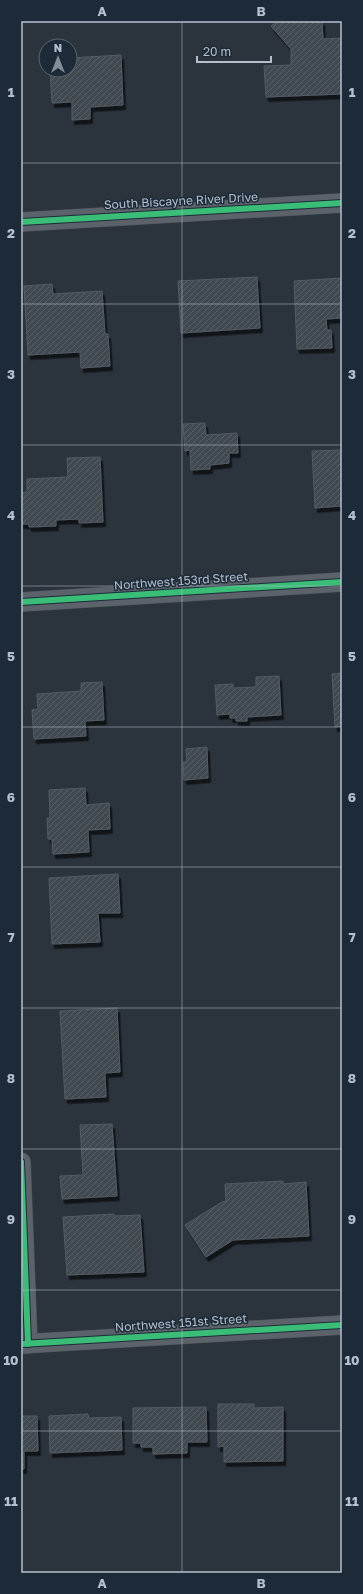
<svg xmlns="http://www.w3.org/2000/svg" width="363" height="1594" font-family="'Golos Text',sans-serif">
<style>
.building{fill:url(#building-hatch);stroke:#535b63;filter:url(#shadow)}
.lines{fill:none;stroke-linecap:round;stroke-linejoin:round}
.street-casing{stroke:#4a5056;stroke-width:20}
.street{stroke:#5c626a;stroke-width:19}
.cycleway-casing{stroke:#1d2b39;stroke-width:8}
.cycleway{stroke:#3abd76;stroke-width:6}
.grid{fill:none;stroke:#b5c0cd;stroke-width:1;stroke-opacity:0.55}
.labels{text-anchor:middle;stroke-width:3;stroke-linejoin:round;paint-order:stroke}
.street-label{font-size:12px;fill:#b5c0cd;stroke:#1d2b39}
.neatline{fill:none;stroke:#b5c0cd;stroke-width:1.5}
.grid-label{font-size:13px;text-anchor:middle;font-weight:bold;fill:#b5c0cd}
</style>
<defs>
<pattern id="building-hatch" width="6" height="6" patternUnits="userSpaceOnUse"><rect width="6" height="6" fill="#41484f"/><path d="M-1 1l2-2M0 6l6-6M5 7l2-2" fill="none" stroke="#5a6167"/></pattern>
<filter id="shadow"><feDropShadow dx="2.5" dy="4.5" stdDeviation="0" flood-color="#0009"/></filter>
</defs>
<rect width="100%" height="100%" fill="#2b343c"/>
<g class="building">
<polygon points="277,21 322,21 323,39 342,38 342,94 266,97 264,66 291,65 291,49 271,26"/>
<polygon points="121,55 123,105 90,107 90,119 72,120 72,102 52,103 50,70 70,70 70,58"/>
<polygon points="257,277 260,328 181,333 178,281"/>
<polygon points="342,278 342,318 326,319 327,330 331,330 332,348 297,349 294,281"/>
<polygon points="52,284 53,294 102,291 105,334 108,334 110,366 81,368 80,352 28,355 24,286"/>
<polygon points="205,423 206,435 237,433 238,453 229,453 229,463 210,465 210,469 191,470 190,450 185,451 183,424"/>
<polygon points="342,450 342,506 315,508 312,451"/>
<polygon points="100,457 103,522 79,523 79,519 56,520 56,526 29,527 29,524 21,524 21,493 27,492 27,479 68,477 67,458"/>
<polygon points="342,673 342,726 335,727 332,674"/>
<polygon points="279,676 281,715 247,717 247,721 236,721 236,718 230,718 230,714 217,715 215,685 233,684 233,688 256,687 256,677"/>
<polygon points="102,682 104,720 85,721 86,736 34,739 32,710 38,709 37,694 81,691 81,683"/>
<polygon points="207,747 208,778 184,780 183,762 187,762 186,749"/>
<polygon points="85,788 86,805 109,803 110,829 88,830 89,852 53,854 52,839 48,839 47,818 50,818 49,790"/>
<polygon points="118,874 120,913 98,913 100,942 52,944 49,878"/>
<polygon points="117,1008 120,1072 105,1073 106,1097 65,1099 60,1011"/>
<polygon points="112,1124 117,1196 62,1199 60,1176 83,1175 80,1125"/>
<polygon points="283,1181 283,1184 306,1182 309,1236 233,1240 206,1257 185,1225 222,1202 226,1201 225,1184"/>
<polygon points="114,1214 114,1216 140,1215 144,1272 67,1275 63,1217"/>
<polygon points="218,1404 254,1404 254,1408 283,1407 283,1461 224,1462 224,1446 218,1447"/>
<polygon points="206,1407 207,1442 187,1442 187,1453 153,1454 153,1447 141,1447 141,1443 133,1443 133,1408"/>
<polygon points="88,1414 89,1418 121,1417 122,1450 50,1453 49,1416"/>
<polygon points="21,1416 37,1416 38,1451 24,1451 24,1469 21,1469"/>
</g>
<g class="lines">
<g class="street-casing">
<g id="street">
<polyline points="21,222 342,203"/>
<polyline points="21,602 342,582"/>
<polyline points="21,1162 28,1344"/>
<polyline points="21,1344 342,1325"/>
</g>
</g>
<use href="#street" class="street"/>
<g class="cycleway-casing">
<g id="cycleway">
<polyline points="21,222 342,203"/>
<polyline points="21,602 342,582"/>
<polyline points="21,1162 28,1344"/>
<polyline points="21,1344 342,1325"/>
</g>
</g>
<use href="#cycleway" class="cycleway"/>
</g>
<path class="grid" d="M182,21V1573M21,163H342M21,304H342M21,445H342M21,586H342M21,727H342M21,867H342M21,1008H342M21,1149H342M21,1290H342M21,1431H342"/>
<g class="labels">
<g class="street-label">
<text transform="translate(181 201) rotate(-3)" y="4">South Biscayne River Drive</text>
<text transform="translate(181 581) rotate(-4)" y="4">Northwest 153rd Street</text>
<text transform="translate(181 1323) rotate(-4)" y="4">Northwest 151st Street</text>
</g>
</g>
<rect width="363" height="1594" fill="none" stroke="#1d2b39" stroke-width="44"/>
<g transform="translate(58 58)"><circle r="19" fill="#1d2b39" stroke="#5a6774"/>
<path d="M0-3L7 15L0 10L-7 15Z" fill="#858f9a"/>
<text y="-6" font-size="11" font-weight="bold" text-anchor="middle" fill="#b5c0cd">N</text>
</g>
<path d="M197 56v6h74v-6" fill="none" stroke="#b5c0cd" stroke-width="2"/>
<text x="203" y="56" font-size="12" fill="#b5c0cd" stroke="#1d2b39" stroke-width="3" paint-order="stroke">20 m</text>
<rect x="22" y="22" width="319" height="1550" class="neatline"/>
<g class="grid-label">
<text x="102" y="16">A</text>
<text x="261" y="16">B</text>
<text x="11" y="97">1</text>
<text x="352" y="97">1</text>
<text x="11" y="238">2</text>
<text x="352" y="238">2</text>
<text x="11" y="379">3</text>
<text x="352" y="379">3</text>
<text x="11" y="520">4</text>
<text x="352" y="520">4</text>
<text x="11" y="661">5</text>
<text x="352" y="661">5</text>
<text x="11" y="802">6</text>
<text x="352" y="802">6</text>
<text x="11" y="942">7</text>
<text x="352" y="942">7</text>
<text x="11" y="1083">8</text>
<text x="352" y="1083">8</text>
<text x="11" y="1224">9</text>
<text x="352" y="1224">9</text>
<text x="11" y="1365">10</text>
<text x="352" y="1365">10</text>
<text x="11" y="1506">11</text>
<text x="352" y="1506">11</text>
<text x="102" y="1588">A</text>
<text x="261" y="1588">B</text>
</g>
</svg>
